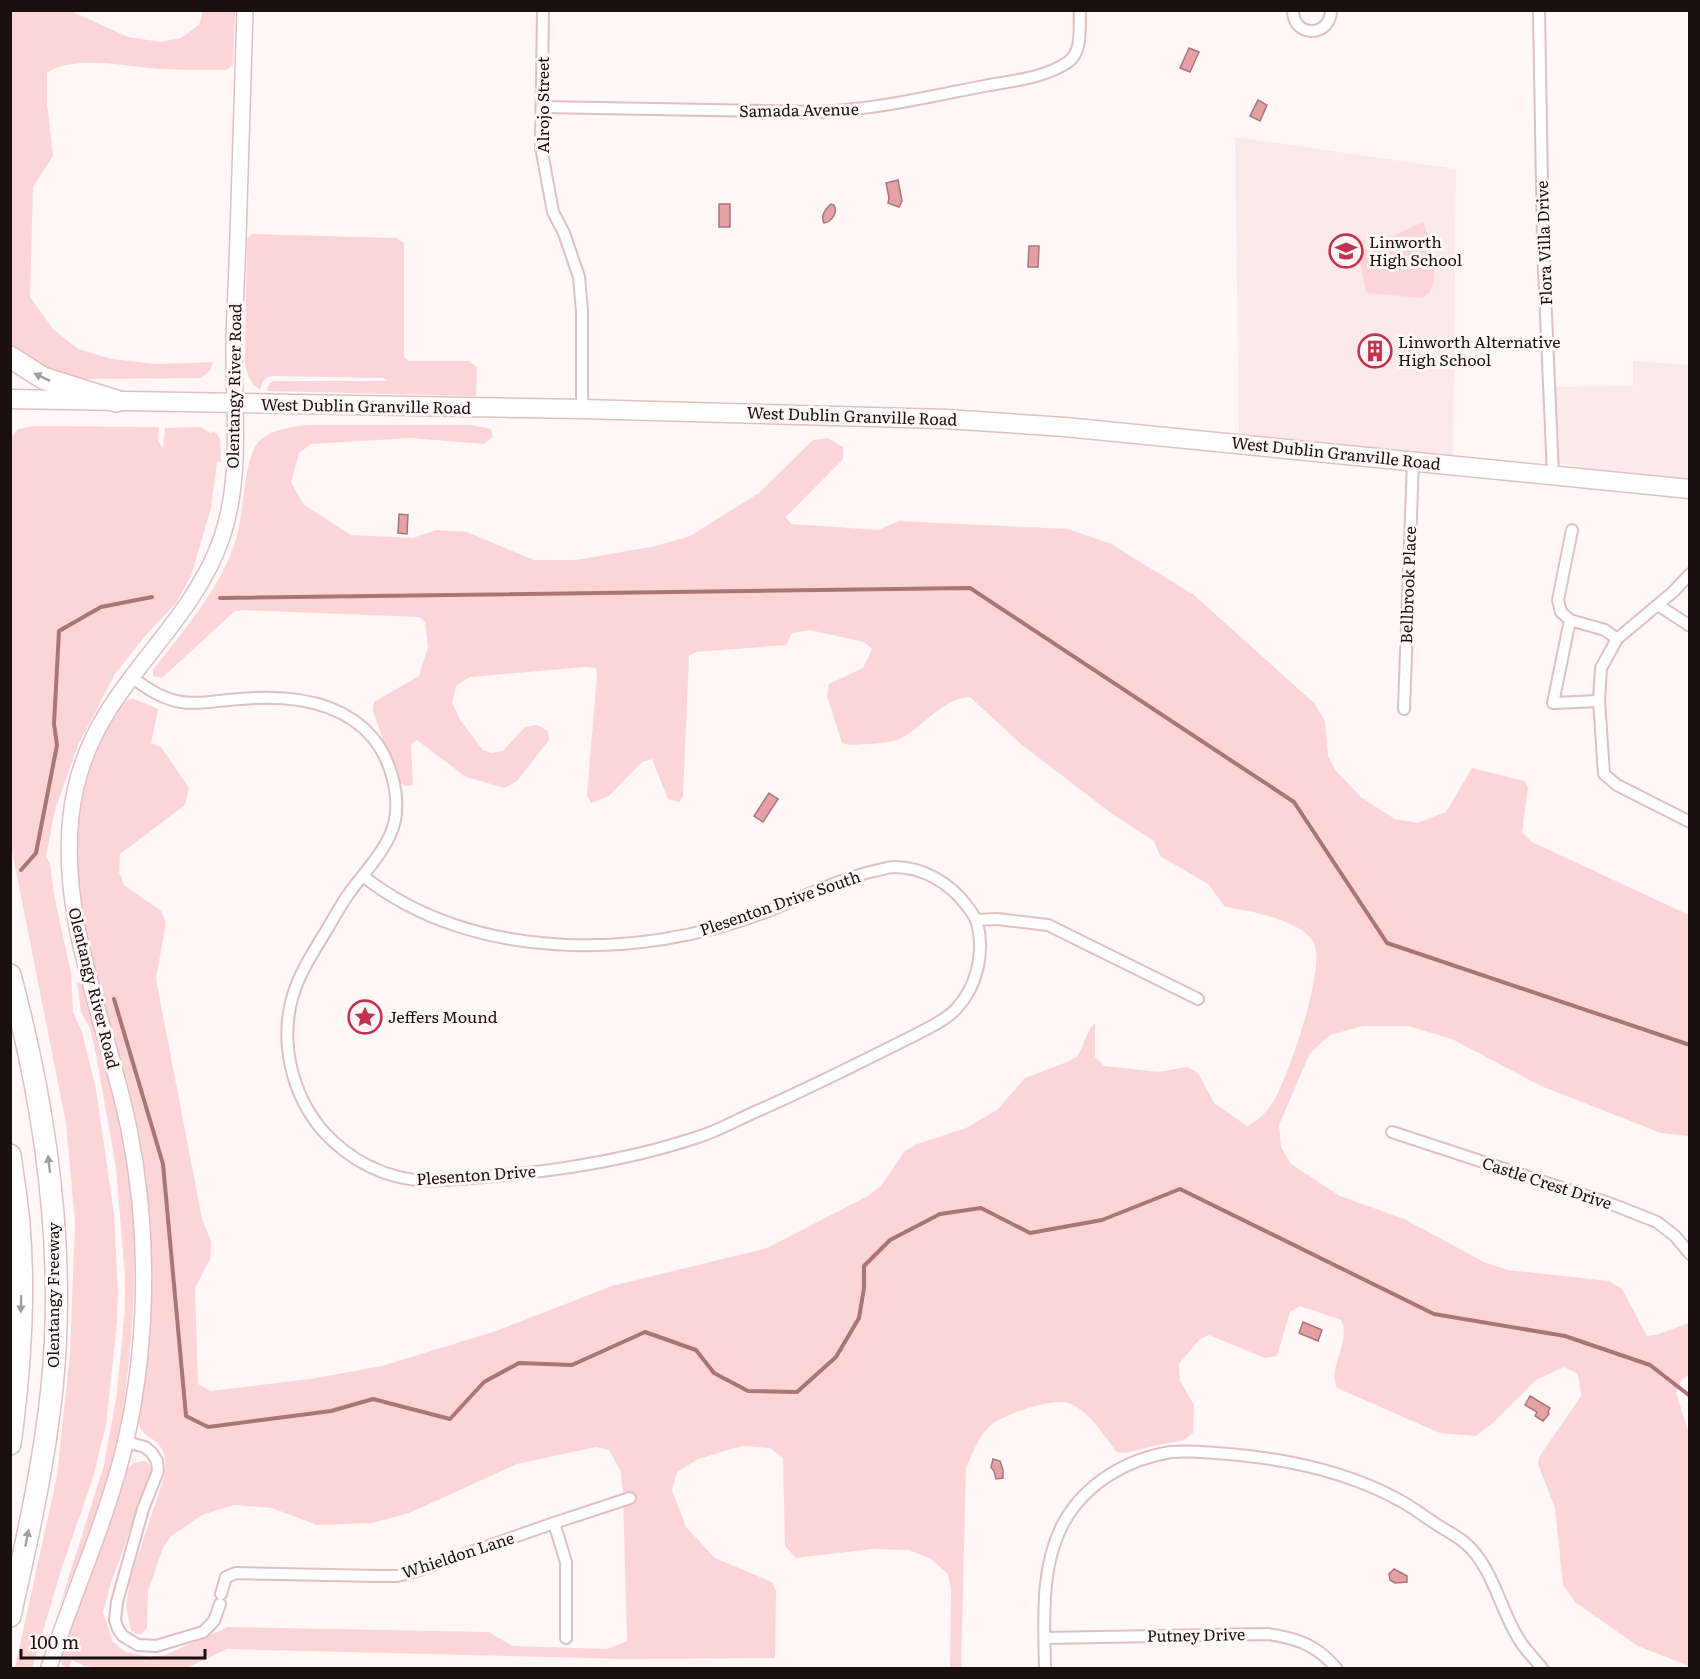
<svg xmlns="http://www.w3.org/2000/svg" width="1700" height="1679" font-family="Literata,serif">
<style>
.built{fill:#fceaeb}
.green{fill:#fed5d7}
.water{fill:#e6a1a5;stroke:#a97578;stroke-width:1.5}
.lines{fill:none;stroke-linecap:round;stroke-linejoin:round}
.stream{stroke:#a97578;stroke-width:4}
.minor-casing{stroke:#e0bfc0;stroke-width:14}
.secondary-casing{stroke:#e0bfc0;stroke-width:18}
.primary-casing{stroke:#e0bfc0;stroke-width:21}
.motorway-casing{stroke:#e0bfc0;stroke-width:24}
.minor{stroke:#fff;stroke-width:10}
.secondary{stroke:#fff;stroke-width:15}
.primary{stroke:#fff;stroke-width:18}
.motorway{stroke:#fff;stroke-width:21}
.oneway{fill:#a39f9f}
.labels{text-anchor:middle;stroke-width:6;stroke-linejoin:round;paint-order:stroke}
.street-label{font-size:16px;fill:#1a0f0f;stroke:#fff7f8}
.poi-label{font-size:16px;fill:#1a0f0f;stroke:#fff7f8;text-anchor:start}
</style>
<rect width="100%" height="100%" fill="#fff7f8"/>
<g class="built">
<polygon points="1235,137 1456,169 1453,459 1239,437"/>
<polygon points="1633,361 1689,365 1689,485 1552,462 1545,387 1633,386"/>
</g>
<g class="green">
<path d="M11,11H71L128,37L161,42L181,38L199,25L203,11H235L233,65L226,70C205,70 183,70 161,69C130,67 73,54 47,73V104L53,156L33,187L30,297L53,329L78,349L111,359L157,364L213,362L210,371L200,378L68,379L53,375L11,348Z"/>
<polygon points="1423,222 1434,250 1434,282 1430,292 1422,298 1366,293 1358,252"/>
<path d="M252,234L396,238L404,243V357L409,361H469L477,367L476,396L267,391C268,384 270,381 277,381H389L383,378L274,376L268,377L263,381L260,390C249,382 247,375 245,362L247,239Z"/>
<path d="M306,425H472L491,429L493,437L484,444L411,438L311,444L299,453L291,482L304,505L351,535L413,538L436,530L467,532L534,560H576L656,546L690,536L759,493L813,440L828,438L843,447V459L786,517L791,524L878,530L899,521L1068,529L1111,544L1194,595L1314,703L1325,721L1328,756L1336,771L1362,798L1395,819L1417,823L1446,812L1472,768L1524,781L1528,787L1522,832L1532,842L1689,915V1136L1661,1133L1541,1086L1452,1039L1408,1026H1363L1330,1035L1310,1053L1279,1125L1281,1147L1291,1164L1340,1196L1404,1219L1486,1263L1508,1270L1609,1281L1622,1289L1647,1336L1656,1335L1689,1323V1375L1682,1379L1676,1392L1689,1434V1666L1638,1646L1576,1603L1563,1585L1555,1508L1538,1464L1539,1457L1581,1396L1578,1374L1564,1367L1536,1380L1495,1421L1476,1436L1440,1433L1337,1388C1327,1366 1352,1342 1341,1320L1300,1306L1290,1312L1277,1356L1265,1358L1209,1335L1200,1339L1179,1364L1180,1381L1194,1405L1193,1433L1182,1441L1158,1445L1126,1453L1117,1452C1103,1435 1089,1410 1068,1403C1051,1398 1001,1415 989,1427C978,1438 972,1454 966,1468L961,1668H950L951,1590L948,1574L931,1559L909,1550L872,1549L796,1558L785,1546L783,1458L770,1448L742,1446L698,1459L677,1472L672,1490L686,1527L715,1558L772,1582L776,1591L775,1658L627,1659L227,1649L187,1668H106L84,1666L72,1660L69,1668L62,1665L61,1653L127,1469L133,1463L144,1461L149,1463L151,1471L110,1586L103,1613L113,1642L126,1652L150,1657L165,1655L228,1627L489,1632L512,1646L607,1649L627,1641L623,1493L621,1472L609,1450L596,1447L517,1464L409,1513L372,1523L317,1525L272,1508L234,1505L202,1515L171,1536L163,1548L148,1591L147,1628L140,1635L131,1631L126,1605L130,1580L165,1474C165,1468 166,1460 164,1454C157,1433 139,1442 137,1414L149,1274L75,883V832L81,797L97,748L119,708L129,699H134L158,709L151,743L161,747L189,788L185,805L120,854L119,872L124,885L161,911L166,922L156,979L202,1219L211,1241L210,1259L195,1288L198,1384L211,1391L310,1379L382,1366L496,1331L612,1286L767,1248L868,1196L881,1186L905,1151L917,1144L966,1128L997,1110L1025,1078L1067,1062L1078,1056L1090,1028L1095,1023V1057L1104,1066L1158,1072L1187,1067L1198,1073L1214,1103L1247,1126C1258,1121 1266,1113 1273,1102C1288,1079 1328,962 1313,941C1298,919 1250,911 1225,907L1208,884L1160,856L1154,841L1115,816L1022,745L970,697C943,698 924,726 902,738C890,744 863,744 850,745L842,743L827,696L829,684L863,668L872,649L864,642L810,630L792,633L786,645L696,652L689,656L683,796L679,802L668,799L652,759L642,762L609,796L591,803L587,795L597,675L596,668L585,667L470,677L456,686L452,702L460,720L483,750L491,753L503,751L525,727L537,725L548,731L549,740L517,781L505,788L466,777L417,740L411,744L413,785L405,786L397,780L373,711L374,702L419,676L428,647L425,622L419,617L244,610L235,611L162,678L153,676V670C183,631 222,587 236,539C244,514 243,471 254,449C263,430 288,428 306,425Z"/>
<polygon points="34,426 159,427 158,441 163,448 165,428 201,427 210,433 214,431 220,438 221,462 217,462 211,508 191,576 176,603 145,636 115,674 78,745 55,810 46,856 50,864 54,895 71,972 73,1012 82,1032 96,1090 114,1214 118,1292 117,1323 106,1425 93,1478 62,1567 32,1668 15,1668 57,1476 70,1354 75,1223 66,1123 11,846 11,438 18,429"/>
<path d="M77,982L81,984C97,1041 116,1098 126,1156C138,1227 136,1297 128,1369C124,1406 118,1444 108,1480C95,1524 76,1566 59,1608L104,1465L117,1393L125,1308V1277L116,1168L96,1054L90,1028L81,1012Z"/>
</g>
<g class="water">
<polygon points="1189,48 1199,52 1190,72 1180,68"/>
<polygon points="1258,100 1267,105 1260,121 1250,116"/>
<polygon points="898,180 902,201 899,207 888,203 889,198 886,183"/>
<rect x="719" y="204" width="11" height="23"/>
<path d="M831,204L834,205C838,212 832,222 824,223C820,216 826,208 831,204Z"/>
<polygon points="1029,246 1039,246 1038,267 1028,267"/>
<polygon points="399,514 408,515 407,534 398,533"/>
<polygon points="769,793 778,799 763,822 754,816"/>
<polygon points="1303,1322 1322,1330 1318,1341 1299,1333"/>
<polygon points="1530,1396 1550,1408 1548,1412 1549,1414 1543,1421 1535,1416 1537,1412 1525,1405"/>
<polygon points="993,1459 1000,1461 1003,1470 1003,1478 996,1479 994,1471 991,1467"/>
<polygon points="1394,1569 1407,1576 1407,1582 1395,1583 1390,1580 1389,1574"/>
</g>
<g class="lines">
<g class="stream">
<polyline points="220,598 970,588 1294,802 1387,943 1690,1045"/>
<polyline points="21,870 36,853 57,745 54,724 59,631 101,607 152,597"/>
<polyline points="114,999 163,1164 186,1416 208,1427 331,1411 373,1399 450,1419 484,1382 519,1363 572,1365 645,1332 696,1350 714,1373 748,1391 797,1392 836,1357 859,1318 864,1288 864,1266 890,1240 940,1214 981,1208 1030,1233 1102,1220 1180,1189 1434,1314 1565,1336 1650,1365 1690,1396"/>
</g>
<g class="minor-casing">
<g id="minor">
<polyline points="543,10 541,147 553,212 564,233 579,277 582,311 582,409"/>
<path d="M1293,10C1293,39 1331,37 1331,10"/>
<polyline points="1539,10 1543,245 1553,475"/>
<path d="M542,107L816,112C873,110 928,97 984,86C1011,81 1045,78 1068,62C1083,52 1079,26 1080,10"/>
<polyline points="1572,530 1558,600 1561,612 1570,620 1605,630 1617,639"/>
<polyline points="1690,574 1673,592 1617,639 1601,668 1599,701 1604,774 1617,785 1690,822"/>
<polyline points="1658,605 1690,626"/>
<polyline points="1570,620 1553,703 1599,701"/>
<path d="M133,678C147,689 163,699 181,702C200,705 220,700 240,699C286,695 341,700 373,738C390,759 400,793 395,820C389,848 366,870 350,892C341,904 334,918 326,931C314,951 300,972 293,995C279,1042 292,1095 323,1131C350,1161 386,1179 426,1181C518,1176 613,1166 701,1136C719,1130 737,1120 755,1112C810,1088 863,1061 917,1034C930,1027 946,1020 956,1009C977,987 985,952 977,923C975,917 971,911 967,906C950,883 923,867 894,867C888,867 880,870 874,871C836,880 800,899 763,913C639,960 471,962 363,876"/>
<polyline points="1404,709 1413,461"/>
<polyline points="977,920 997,919 1048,925 1198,999"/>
<polyline points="1392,1132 1614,1205 1657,1222 1675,1236 1690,1254"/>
<polyline points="126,1442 145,1447 152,1453 157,1461 158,1471 143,1509 117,1602 115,1620 118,1629 123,1636 138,1645 156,1646 203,1632 214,1621 220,1604"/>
<polyline points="554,1523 566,1562 566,1638"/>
<polyline points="221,1594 226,1577 236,1573 377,1576 397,1576 414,1572 554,1523 630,1498"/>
<path d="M1045,1638L1268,1634C1296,1638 1317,1645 1336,1668"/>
<path d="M1045,1668C1044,1620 1040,1566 1064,1522C1086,1483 1127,1459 1171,1452C1190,1450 1210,1453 1229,1454C1287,1459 1348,1472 1399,1500C1411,1506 1422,1515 1433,1522C1443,1529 1455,1535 1464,1542C1492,1565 1499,1606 1517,1636C1523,1648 1534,1658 1542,1668"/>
</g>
</g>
<g class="secondary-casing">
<path id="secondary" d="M49,1668C67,1610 92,1555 110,1497C148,1383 153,1247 129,1129C108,1025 59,923 71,816C75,778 88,743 108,711C145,652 199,605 222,537C243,475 233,404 234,340C235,305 237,270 238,236C241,161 243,86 245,10"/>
</g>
<g class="primary-casing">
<polyline id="primary" points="10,399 582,409 946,419 1065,427 1690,489"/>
</g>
<g class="motorway-casing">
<g id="motorway">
<polyline points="10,357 43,378 116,401"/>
<path d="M10,975C46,1109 66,1249 52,1388C44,1465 27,1540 10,1616"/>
<path d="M10,1155C13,1178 17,1201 19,1224C25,1297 20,1371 10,1444"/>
</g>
</g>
<use href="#minor" class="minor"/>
<use href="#secondary" class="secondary"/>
<use href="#primary" class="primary"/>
<use href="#motorway" class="motorway"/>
</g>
<defs><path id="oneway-solid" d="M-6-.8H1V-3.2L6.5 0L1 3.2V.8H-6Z" transform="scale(1.5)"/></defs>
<g class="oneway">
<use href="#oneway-solid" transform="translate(42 377) rotate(-155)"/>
<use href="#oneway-solid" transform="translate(49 1164) rotate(-97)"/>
<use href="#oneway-solid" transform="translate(21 1304) rotate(91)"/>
<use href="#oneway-solid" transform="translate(27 1538) rotate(-79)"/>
</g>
<defs>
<g id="school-ring" transform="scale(1.725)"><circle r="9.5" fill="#fff7f8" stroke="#c3324e" stroke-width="1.5"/><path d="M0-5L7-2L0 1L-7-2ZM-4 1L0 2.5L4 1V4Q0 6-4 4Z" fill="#c3324e"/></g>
<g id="building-ring" transform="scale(1.725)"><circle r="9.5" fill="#fff7f8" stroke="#c3324e" stroke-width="1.5"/><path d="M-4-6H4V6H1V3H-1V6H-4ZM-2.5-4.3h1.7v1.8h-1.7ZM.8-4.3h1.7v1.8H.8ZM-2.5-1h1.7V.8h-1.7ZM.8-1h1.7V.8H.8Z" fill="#c3324e"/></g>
<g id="sight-ring" transform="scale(1.725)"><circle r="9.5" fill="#fff7f8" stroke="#c3324e" stroke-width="1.5"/><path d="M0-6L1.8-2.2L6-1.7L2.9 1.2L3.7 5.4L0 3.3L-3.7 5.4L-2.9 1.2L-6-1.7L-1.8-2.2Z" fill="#c3324e"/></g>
</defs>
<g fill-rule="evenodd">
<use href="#school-ring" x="1346" y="251"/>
<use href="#building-ring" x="1375" y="351"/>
<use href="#sight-ring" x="365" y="1017"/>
</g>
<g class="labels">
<g class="street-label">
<text transform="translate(543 105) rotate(-90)" y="6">Alrojo Street</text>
<text transform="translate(799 110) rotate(-1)" y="6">Samada Avenue</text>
<text transform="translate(1544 243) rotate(-92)" y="6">Flora Villa Drive</text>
<text transform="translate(234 386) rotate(-89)" y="6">Olentangy River Road</text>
<text transform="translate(366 406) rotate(1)" y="6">West Dublin Granville Road</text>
<text transform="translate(852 416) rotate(2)" y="6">West Dublin Granville Road</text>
<text transform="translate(1336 453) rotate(6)" y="6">West Dublin Granville Road</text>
<text transform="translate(1408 585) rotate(-88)" y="6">Bellbrook Place</text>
<text transform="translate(780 903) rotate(-19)" y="6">Plesenton Drive South</text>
<text transform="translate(94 988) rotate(76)" y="6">Olentangy River Road</text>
<text transform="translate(476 1175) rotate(-4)" y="6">Plesenton Drive</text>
<text transform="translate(1547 1183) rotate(18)" y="6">Castle Crest Drive</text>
<text transform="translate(53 1295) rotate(-90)" y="6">Olentangy Freeway</text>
<text transform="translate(458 1555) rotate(-18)" y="6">Whieldon Lane</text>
<text transform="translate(1196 1635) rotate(-1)" y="6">Putney Drive</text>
</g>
<g class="poi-label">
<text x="1369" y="248">Linworth<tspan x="1369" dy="18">High School</tspan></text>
<text x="1398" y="348">Linworth Alternative<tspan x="1398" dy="18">High School</tspan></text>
<text x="388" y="1023">Jeffers Mound</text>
</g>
</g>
<rect width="1700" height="1679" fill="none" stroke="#1a0f0f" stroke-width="24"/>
<path d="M21 1649v9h184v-9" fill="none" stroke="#1a0f0f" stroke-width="3"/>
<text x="30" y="1649" font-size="18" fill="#1a0f0f" stroke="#fff7f8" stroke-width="4.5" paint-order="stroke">100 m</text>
</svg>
